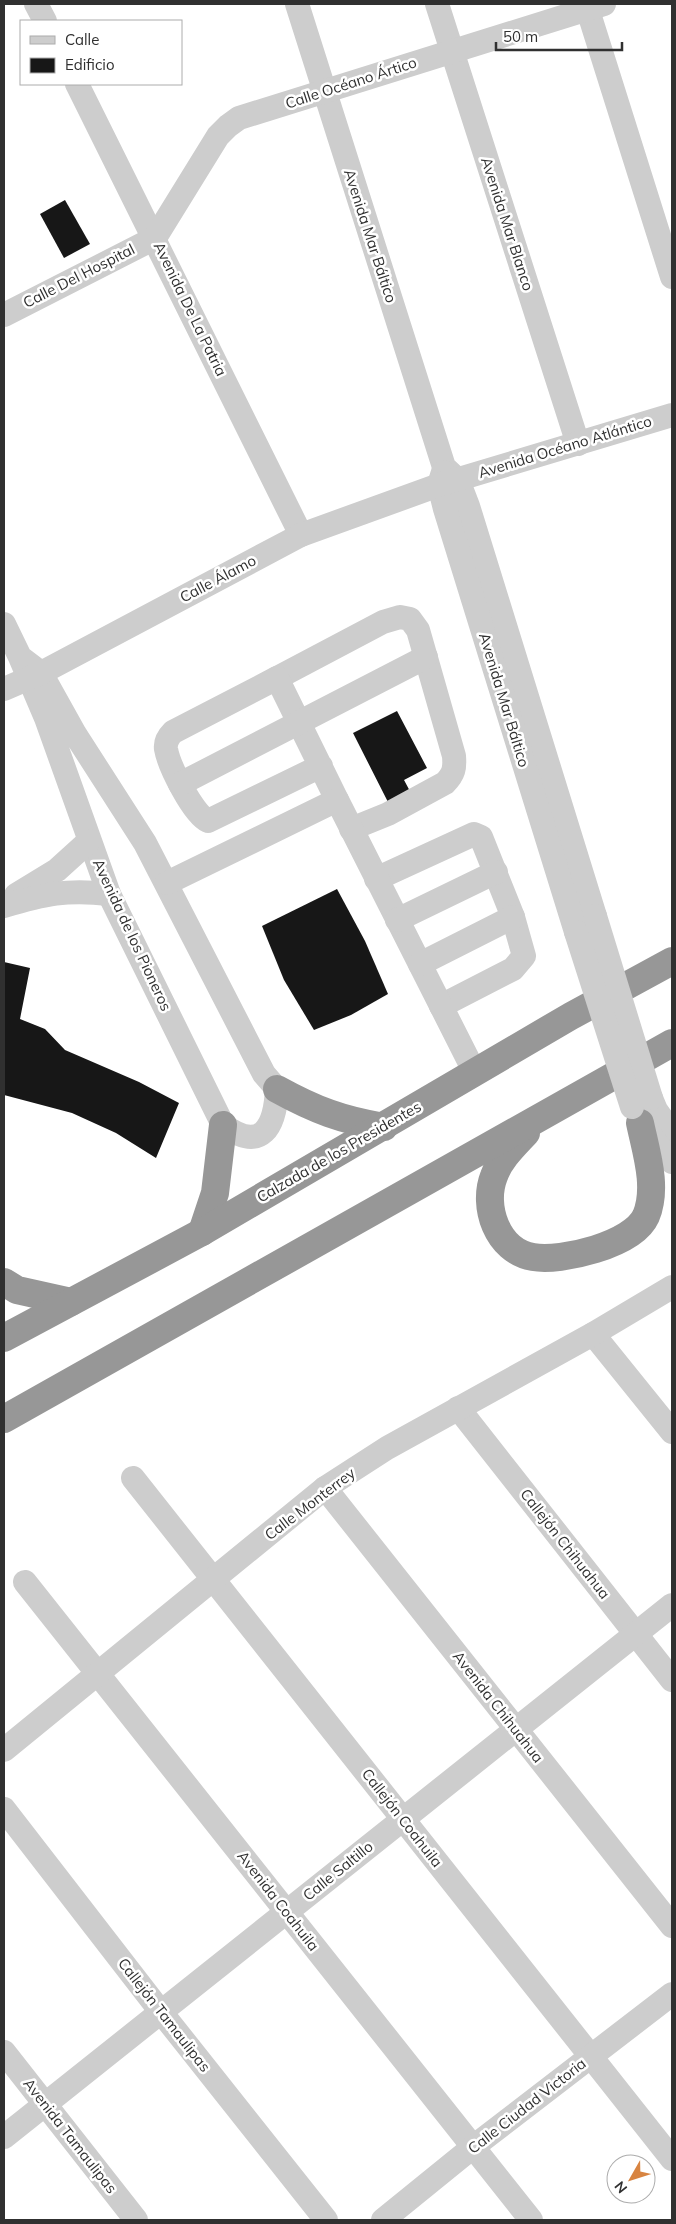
<svg xmlns="http://www.w3.org/2000/svg" width="676" height="2224" font-family="Mulish,sans-serif">
<style>
.building{fill:#171717}
.lines{fill:none;stroke-linecap:round;stroke-linejoin:round}
.minor{stroke:#cdcdcd;stroke-width:24}
.highway{stroke:#979797;stroke-width:28}
.minor-bridge{stroke:#cdcdcd;stroke-width:24}
.labels{text-anchor:middle;stroke-width:5;stroke-linejoin:round;paint-order:stroke}
.street-label{font-size:15px;fill:#303030;stroke:#fff}
</style>
<rect width="100%" height="100%" fill="#fff"/>
<g class="building">
<polygon points="65,200 90,244 64,258 40,214"/>
<polygon points="397,711 427,768 404,780 412,795 390,806 353,733"/>
<polygon points="337,889 365,941 388,994 351,1015 314,1030 284,980 262,926"/>
<polygon points="4,962 30,968 20,1019 45,1029 65,1050 139,1082 179,1103 156,1158 116,1133 72,1113 4,1095"/>
</g>
<g class="lines">
<g class="minor">
<polyline points="36,4 45,21"/>
<polyline points="297,4 444,467 458,480 468,506 595,916"/>
<polyline points="437,4 578,444"/>
<polyline points="586,4 672,277"/>
<polyline points="77,84 301,535"/>
<polyline points="4,315 155,238 218,136 228,126 239,118 604,4"/>
<polyline points="443,472 439,485 445,509 576,932"/>
<path d="M4,624L20,657L46,718L109,894L223,1125C262,1153 275,1127 277,1089L264,1074L145,843L75,734L41,673L20,657"/>
<path d="M277,678L383,622L400,617L410,619L418,630L454,756C455,768 454,774 445,783L388,814L351,829"/>
<polyline points="4,689 41,673 301,535 439,485 672,415"/>
<path d="M321,766L208,821C193,814 169,766 166,749C165,742 168,737 173,732L277,678L337,800"/>
<polyline points="180,784 426,657"/>
<polyline points="376,879 474,834 481,837 513,917 524,956 513,969 441,1006"/>
<polyline points="167,883 337,800 475,1073"/>
<polyline points="16,895 57,870 89,841"/>
<path d="M4,906C44,894 67,889 109,894"/>
<polyline points="397,920 496,872"/>
<polyline points="420,964 513,917"/>
<polyline points="651,1098 656,1110 672,1133"/>
<polyline points="640,1122 672,1162"/>
<polyline points="593,1334 672,1432"/>
<polyline points="458,1408 672,1680"/>
<polyline points="133,1478 672,2159"/>
<polyline points="325,1488 672,1926"/>
<polyline points="25,1582 531,2220"/>
<polyline points="4,1750 325,1488 387,1448 593,1334 672,1287"/>
<polyline points="4,1809 161,2012 326,2220"/>
<polyline points="4,2052 136,2220"/>
<polyline points="4,2137 672,1605"/>
<polyline points="383,2220 473,2147 672,1994"/>
</g>
<g class="highway">
<path d="M277,1089C315,1110 342,1120 384,1127"/>
<path d="M526,1133C514,1146 500,1159 494,1176C482,1206 497,1251 533,1257C561,1262 633,1245 646,1216C658,1187 646,1152 640,1123"/>
<polyline points="202,1232 215,1193 223,1125"/>
<polyline points="4,1282 17,1290 71,1302"/>
<polyline points="4,1338 202,1232 571,1016 672,961"/>
<polyline points="4,1419 672,1043"/>
</g>
<g class="minor-bridge">
<polyline points="595,916 651,1098"/>
<polyline points="576,932 632,1107"/>
</g>
</g>
<g class="labels">
<g class="street-label">
<text transform="translate(351 83) rotate(-18)" y="5">Calle Océano Ártico</text>
<text transform="translate(507 224) rotate(72)" y="5">Avenida Mar Blanco</text>
<text transform="translate(370 236) rotate(72)" y="5">Avenida Mar Báltico</text>
<text transform="translate(79 276) rotate(-27)" y="5">Calle Del Hospital</text>
<text transform="translate(190 309) rotate(64)" y="5">Avenida De La Patria</text>
<text transform="translate(565 447) rotate(-17)" y="5">Avenida Océano Atlántico</text>
<text transform="translate(218 579) rotate(-28)" y="5">Calle Álamo</text>
<text transform="translate(504 700) rotate(73)" y="5">Avenida Mar Báltico</text>
<text transform="translate(132 935) rotate(65)" y="5">Avenida de los Pioneros</text>
<text transform="translate(339 1152) rotate(-30)" y="5">Calzada de los Presidentes</text>
<text transform="translate(310 1504) rotate(-37)" y="5">Calle Monterrey</text>
<text transform="translate(565 1544) rotate(52)" y="5">Callejón Chihuahua</text>
<text transform="translate(498 1707) rotate(52)" y="5">Avenida Chihuahua</text>
<text transform="translate(402 1818) rotate(52)" y="5">Callejón Coahuila</text>
<text transform="translate(338 1871) rotate(-39)" y="5">Calle Saltillo</text>
<text transform="translate(278 1901) rotate(52)" y="5">Avenida Coahuila</text>
<text transform="translate(164 2015) rotate(52)" y="5">Callejón Tamaulipas</text>
<text transform="translate(527 2106) rotate(-38)" y="5">Calle Ciudad Victoria</text>
<text transform="translate(70 2136) rotate(52)" y="5">Avenida Tamaulipas</text>
</g>
</g>
<rect width="676" height="2224" fill="none" stroke="#303030" stroke-width="10"/>
<rect x="20" y="20" width="162" height="65" fill="#ffffff" stroke="#acacac"/>
<rect x="30" y="36" width="25" height="8" fill="#cdcdcd" stroke="#acacac"/>
<text x="65" y="45" font-size="15" fill="#303030">Calle</text>
<rect x="30" y="58" width="25" height="15" fill="#171717" stroke="#acacac"/>
<text x="65" y="70" font-size="15" fill="#303030">Edificio</text>
<g transform="translate(631 2179) rotate(231)"><circle r="24" fill="#ffffff" stroke="#acacac"/>
<path d="M0-4L9 19L0 12L-9 19Z" fill="#d88441"/>
<text y="-8" font-size="14" font-weight="bold" text-anchor="middle" fill="#303030">N</text>
</g>
<path d="M496 42v8h126v-8" fill="none" stroke="#303030" stroke-width="2.5"/>
<text x="503" y="42" font-size="15" fill="#303030" stroke="#ffffff" stroke-width="4" paint-order="stroke">50 m</text>
</svg>
